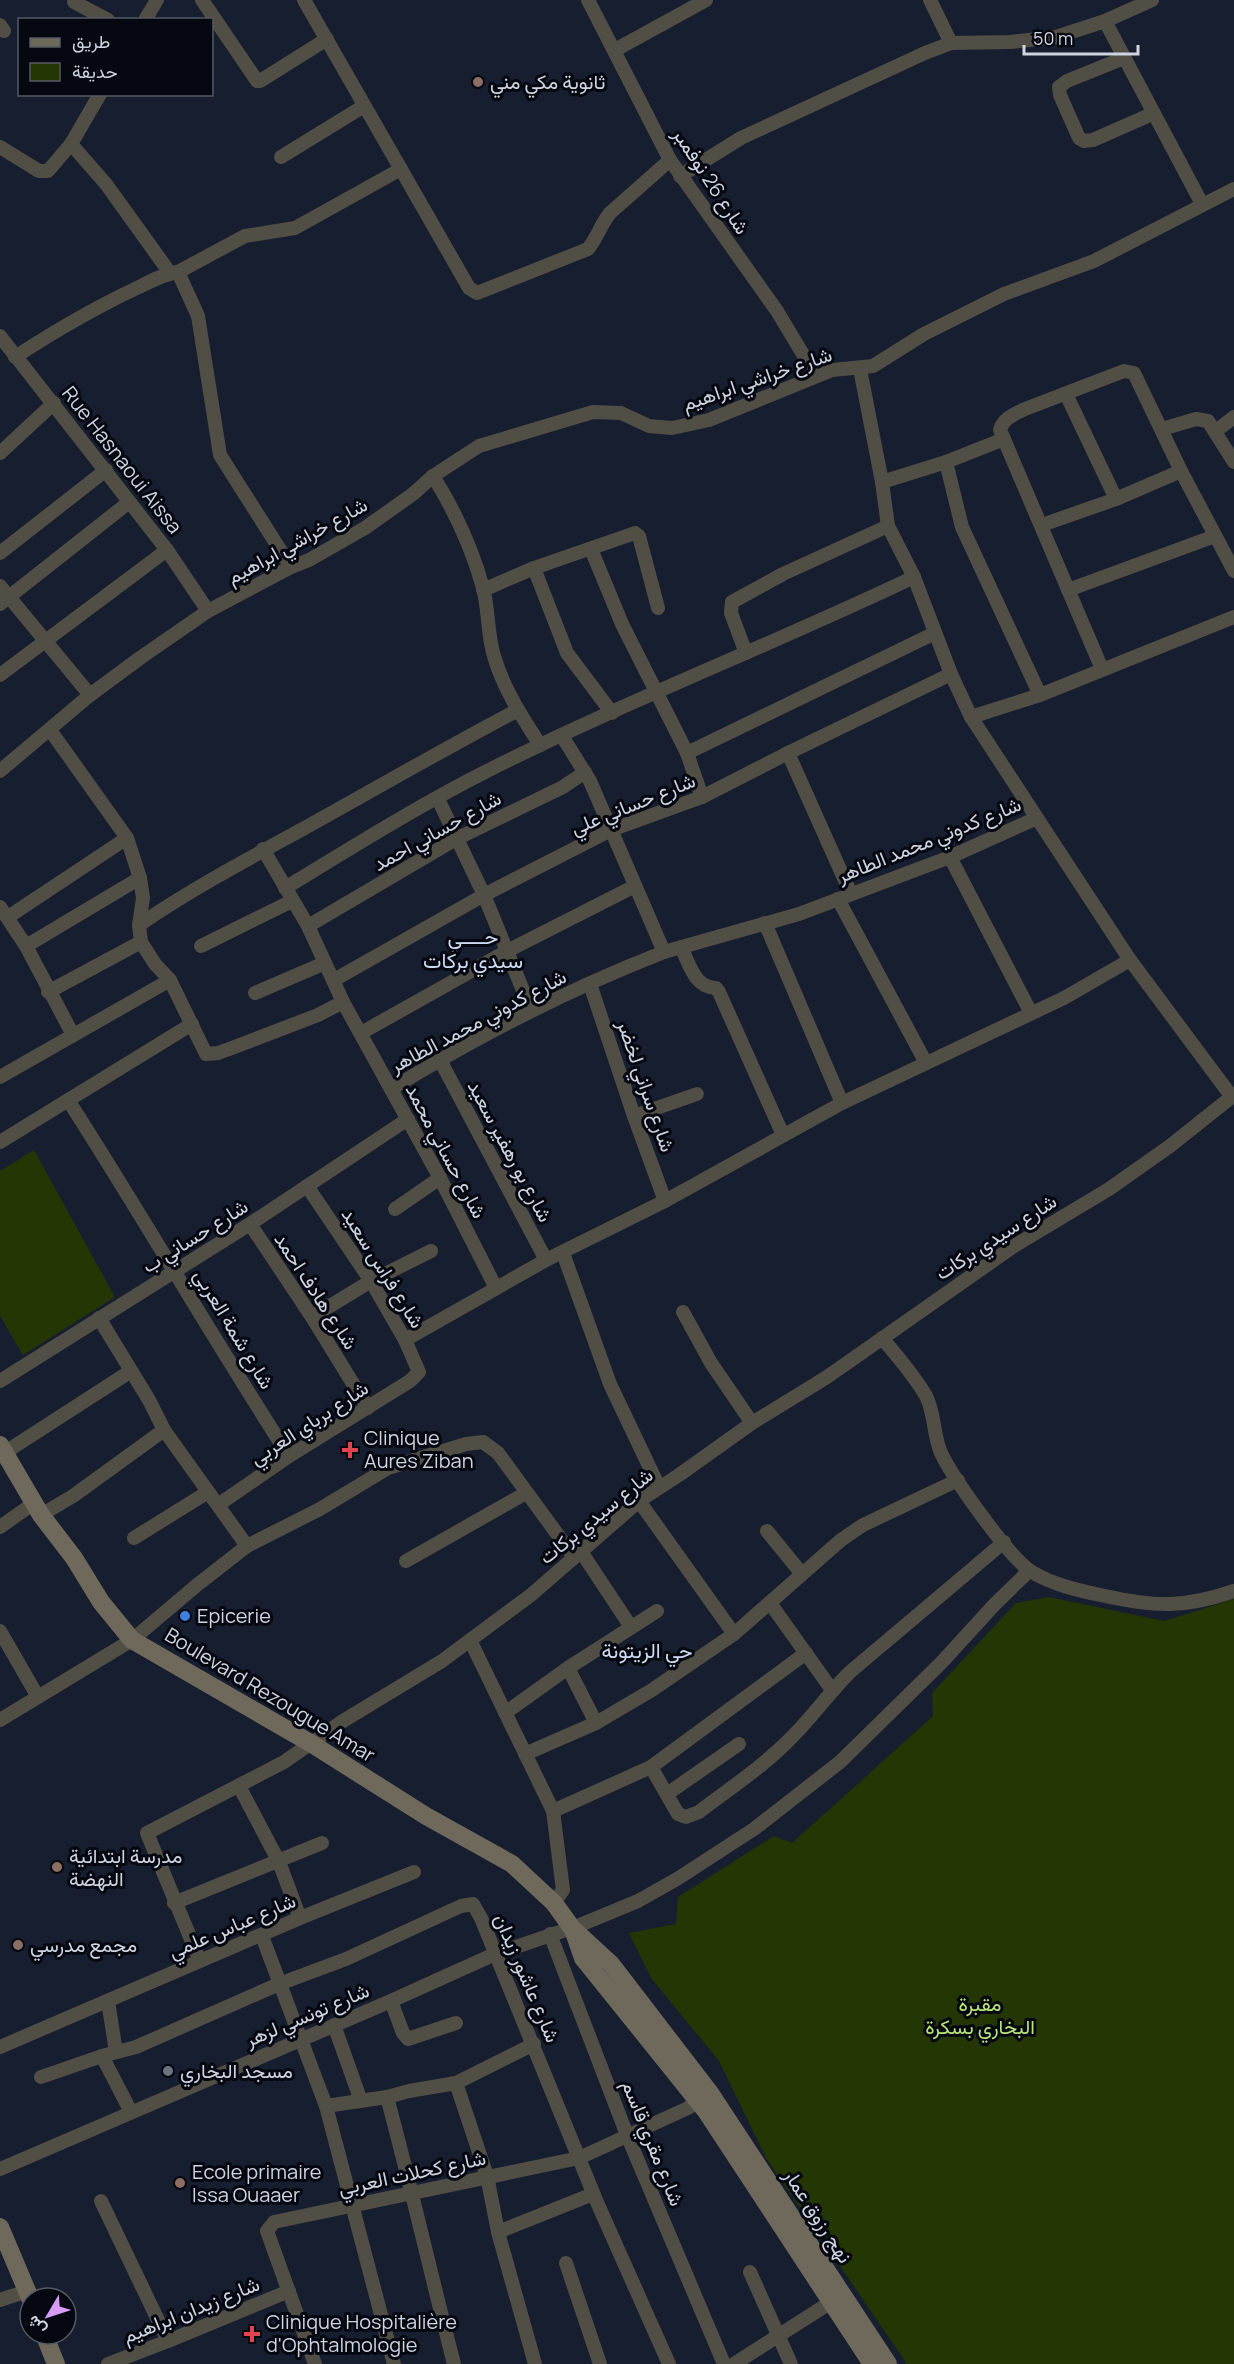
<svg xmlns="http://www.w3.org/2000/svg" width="1234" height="2364" font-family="Manrope,Vazirmatn,sans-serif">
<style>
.green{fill:#253605}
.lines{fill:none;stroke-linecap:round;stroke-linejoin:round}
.street{stroke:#514e45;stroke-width:14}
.secondary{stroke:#6e695a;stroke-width:18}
.education-dot{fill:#8d6e63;stroke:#050810;stroke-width:2}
.health-dot{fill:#e0444e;stroke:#050810;stroke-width:2}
.shop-dot{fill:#3f7fe0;stroke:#050810;stroke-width:2}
.worship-dot{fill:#6b7280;stroke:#050810;stroke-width:2}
.labels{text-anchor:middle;stroke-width:6;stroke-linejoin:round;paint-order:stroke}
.poi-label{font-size:20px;fill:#ced4e0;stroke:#050810;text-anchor:start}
.street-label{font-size:20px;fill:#ced4e0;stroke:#050810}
.park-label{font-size:20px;fill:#b9e578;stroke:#050810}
.neighbourhood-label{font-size:21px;fill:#cedaf2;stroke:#050810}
</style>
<rect width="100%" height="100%" fill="#161e2f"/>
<g class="green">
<polygon points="34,1150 115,1297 23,1355 0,1316 0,1171"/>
<polygon points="1049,1597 1164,1621 1234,1599 1234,2364 907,2364 766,2158 719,2061 651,1978 629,1933 676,1924 678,1897 774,1836 792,1843 933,1716 932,1693 1016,1603"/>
</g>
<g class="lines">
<g class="street">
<polyline points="202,0 257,81 260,81 327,39"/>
<path d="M304,0L469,288L477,293L588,249C597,238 601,224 610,213L670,160"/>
<polyline points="588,0 670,160 777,311 816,376"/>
<polyline points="930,0 951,43"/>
<polyline points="74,2 108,20"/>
<polyline points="145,20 157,0"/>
<polyline points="1105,21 1202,204"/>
<polyline points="0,25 4,31"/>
<polyline points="615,50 706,0"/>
<polyline points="1124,58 1067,81 1059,87 1060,95 1079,138 1084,141 1093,140 1152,114"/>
<polyline points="71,144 106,184 170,273"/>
<polyline points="0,147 39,171 48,171 71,144 100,94"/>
<polyline points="281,157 364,106"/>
<polyline points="680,176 741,138 925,53 951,43 1010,42 1056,37 1105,21 1152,0"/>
<polyline points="178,272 198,316 220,455 291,567"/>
<polyline points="0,336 167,550 208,611"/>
<path d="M15,357C55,331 96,307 139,287C151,281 164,274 178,272L245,236L295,228L401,169"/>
<polyline points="1066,394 1116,499"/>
<polyline points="1162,429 1196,419 1208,421 1234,462"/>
<polyline points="1216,431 1234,417"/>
<polyline points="0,453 54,403"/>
<polyline points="946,462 962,527 1040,695"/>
<path d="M433,476C455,511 472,548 483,588C489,610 487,634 494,656C503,688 522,717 540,745"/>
<polyline points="882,482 946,462 1004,439"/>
<polyline points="1042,525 1116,499 1181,471"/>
<polyline points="591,549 622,624 687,753 702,797"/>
<polyline points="0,553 106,470"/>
<polyline points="534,568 567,653 612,713"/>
<polyline points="0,586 90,695"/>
<polyline points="483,590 534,568 635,533 639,536 658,608"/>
<polyline points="1068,590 1215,536"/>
<polyline points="0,604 128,503"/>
<polyline points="746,653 731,613 732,602 783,574 888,526"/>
<path d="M1102,669L1000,430C1003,418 1015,414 1025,409L1124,371L1134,373L1181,471L1234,571"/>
<polyline points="0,675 167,550"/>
<polyline points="971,717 1040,695 1234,617"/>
<polyline points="50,730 127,838 140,878 143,898 139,925 141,942 155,964 170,980 206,1054 218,1053 232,1048 318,1015 343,1002"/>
<polyline points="562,736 590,781 664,952"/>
<polyline points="687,753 935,633"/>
<polyline points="788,753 851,894"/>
<polyline points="0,771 90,695 140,658 208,611 291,567 309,560 365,528 413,494 433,476 479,446 593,412 621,413 649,426 672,428 709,420 832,370 873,366 924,334 1004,294 1094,261 1234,189"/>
<polyline points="438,799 484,895 531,1010"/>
<polyline points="1037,818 1130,960 1232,1097"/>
<polyline points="263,849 308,926 343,1002 440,1178 496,1288"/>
<polyline points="950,857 1031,1013"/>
<path d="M285,888C351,848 416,807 485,772C625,701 772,645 914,577"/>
<polyline points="838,899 926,1063"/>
<polyline points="0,907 26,946 73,1035"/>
<polyline points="8,917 127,838"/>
<polyline points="765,923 842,1103"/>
<path d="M139,925C190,890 246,860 301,830C373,790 444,749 518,710"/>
<polyline points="308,926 456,839 563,787 585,772"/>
<polyline points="26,946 140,878"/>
<polyline points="201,946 292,901"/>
<path d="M681,947C690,965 694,987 716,988L719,992L783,1135"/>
<polyline points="334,980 484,895 611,830 702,797 788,753 951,674"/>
<polyline points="590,984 634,1116 665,1201"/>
<polyline points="48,992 141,942"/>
<polyline points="255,993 325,963"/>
<polyline points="361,1033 507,951 635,886"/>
<polyline points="440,1060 546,1260"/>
<polyline points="0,1077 170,980"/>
<path d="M391,1089C478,1036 569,989 664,952L799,914L950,857L1037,818L971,717L951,674L914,577L888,526L882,482L860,369"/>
<path d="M68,1100C144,1218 213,1339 289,1456"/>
<polyline points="634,1116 697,1094"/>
<polyline points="0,1142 192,1024"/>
<polyline points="395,1209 440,1178"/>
<polyline points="250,1224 312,1317 368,1408"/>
<polyline points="563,1253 610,1384 659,1487"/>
<polyline points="683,1312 711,1363 752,1423"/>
<polyline points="312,1317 371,1281 431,1251"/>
<polyline points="99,1318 149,1400 164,1430 247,1546"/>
<path d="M882,1338C897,1356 914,1375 926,1396C935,1413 933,1435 941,1453C953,1478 1010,1559 1032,1572C1053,1585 1081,1591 1105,1596C1156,1607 1184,1608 1234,1591"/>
<polyline points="405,1340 546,1260 665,1201 842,1103 1064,998 1130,960"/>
<polyline points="0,1381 250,1224 408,1119"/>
<polyline points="4,1453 131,1371"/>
<polyline points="639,1501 734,1634"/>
<polyline points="218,1505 289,1456 410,1381 419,1372 405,1340 371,1281 307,1186"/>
<polyline points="41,1515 73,1496 164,1430"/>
<polyline points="0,1527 34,1503"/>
<polyline points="767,1531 802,1574"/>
<polyline points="134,1538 208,1492"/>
<polyline points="580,1550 631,1627"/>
<polyline points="406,1561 526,1493"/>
<polyline points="770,1603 832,1690"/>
<polyline points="0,1631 38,1697"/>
<polyline points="470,1640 553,1811 563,1890 554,1903"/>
<polyline points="568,1668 596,1723"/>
<polyline points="505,1713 568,1668 657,1611"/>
<polyline points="0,1720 132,1640 197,1585 247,1546 320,1509 388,1468 466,1444 483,1442 498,1453 574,1557"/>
<polyline points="525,1754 596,1723 652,1690 734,1634 841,1540 863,1525 958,1480"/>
<path d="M651,1767L678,1814L686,1817L699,1812C729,1789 761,1768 787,1742C810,1720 828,1694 850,1672L1004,1542"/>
<polyline points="239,1786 279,1862 300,1918"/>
<polyline points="667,1794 739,1744"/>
<polyline points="553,1811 651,1767 806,1653"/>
<polyline points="174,1903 322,1843"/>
<polyline points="550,1934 627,2135 724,2364"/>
<polyline points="262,1936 326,2106 394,2364"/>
<polyline points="200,1961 147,1833 284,1762 343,1721 442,1661 531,1595 639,1501 679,1475 752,1423 827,1377 1014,1246 1109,1189 1170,1146 1234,1095"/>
<polyline points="108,2001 116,2052"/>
<polyline points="391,2001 403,2033 408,2039 456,2023"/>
<polyline points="334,2025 361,2101"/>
<polyline points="0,2047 300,1918 414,1872"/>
<polyline points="102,2056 131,2112"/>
<polyline points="41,2077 102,2056 136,2047 279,1984 346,1959 461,1906 473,1904 481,1918 596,2200 669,2364"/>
<polyline points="456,2083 487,2176 498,2232 535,2364"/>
<path d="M387,2097C411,2186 431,2275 454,2364"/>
<polyline points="326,2106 387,2097 409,2091 456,2083 534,2044"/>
<polyline points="0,2169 391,2001 495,1954 580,1925 638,1901 677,1879 754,1829 840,1762 941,1663 995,1604 1029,1571"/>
<polyline points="101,2201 168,2341"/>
<polyline points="498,2232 593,2194"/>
<polyline points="566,2263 600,2364"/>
<polyline points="750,2272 791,2364"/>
<polyline points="0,2300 27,2291"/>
<polyline points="108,2364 168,2341 289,2291"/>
<polyline points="315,2364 267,2231 274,2222 579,2158 688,2108 704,2097"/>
<polyline points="734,2364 839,2297"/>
</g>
<g class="secondary">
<polyline points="0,1445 41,1515 74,1558 101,1602 132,1640 312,1744 426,1816 512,1864 554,1903 572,1928 611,1964 710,2093 888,2364"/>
<polyline points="574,1932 583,1958 706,2111 872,2364"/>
<polyline points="0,2227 30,2298"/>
<polyline points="44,2334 56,2364"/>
</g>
</g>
<g class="education-dot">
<circle cx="478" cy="82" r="6"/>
<circle cx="57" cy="1867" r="6"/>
<circle cx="18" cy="1945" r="6"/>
<circle cx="180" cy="2183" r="6"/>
</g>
<g class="health-dot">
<path d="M347 1441h6v6h6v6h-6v6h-6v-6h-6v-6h6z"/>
<path d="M249 2325h6v6h6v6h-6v6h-6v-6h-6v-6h6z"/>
</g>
<circle class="shop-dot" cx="185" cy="1616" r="6"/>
<circle class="worship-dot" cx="168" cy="2071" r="6"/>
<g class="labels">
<g class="poi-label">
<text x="490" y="89">ثانوية مكي مني</text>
<text x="364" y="1445">Clinique<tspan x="364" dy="23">Aures Ziban</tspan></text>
<text x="197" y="1623">Epicerie</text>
<text x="69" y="1863">مدرسة ابتدائية<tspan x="69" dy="23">النهضة</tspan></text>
<text x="30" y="1952">مجمع مدرسي</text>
<text x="180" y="2078">مسجد البخاري</text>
<text x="192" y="2179">Ecole primaire<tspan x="192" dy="23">Issa Ouaaer</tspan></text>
<text x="266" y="2329">Clinique Hospitalière<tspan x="266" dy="23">d'Ophtalmologie</tspan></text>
</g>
<g class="street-label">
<text transform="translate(711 181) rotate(57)" y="7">شارع 26 نوفمبر</text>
<text transform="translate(757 379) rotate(-19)" y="7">شارع خراشي ابراهيم</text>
<text transform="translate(122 460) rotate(52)" y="7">Rue Hasnaoui Aissa</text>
<text transform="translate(297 541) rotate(-29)" y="7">شارع خراشي ابراهيم</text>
<text transform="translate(633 804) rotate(-22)" y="7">شارع حساني علي</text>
<text transform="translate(437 831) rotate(-29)" y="7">شارع حساني احمد</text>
<text transform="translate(929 840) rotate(-22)" y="7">شارع كدوني محمد الطاهر</text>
<text transform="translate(478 1021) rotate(-28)" y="7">شارع كدوني محمد الطاهر</text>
<text transform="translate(646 1086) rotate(71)" y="7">شارع سراني لخضر</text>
<text transform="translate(446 1151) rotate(62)" y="7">شارع حساني محمد</text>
<text transform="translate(510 1151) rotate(62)" y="7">شارع بو رهفير سعيد</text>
<text transform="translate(195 1236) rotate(-32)" y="7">شارع حساني ب</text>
<text transform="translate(996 1237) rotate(-33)" y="7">شارع سيدي بركات</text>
<text transform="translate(383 1268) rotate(58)" y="7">شارع فراس سعيد</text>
<text transform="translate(316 1291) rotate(57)" y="7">شارع هادف احمد</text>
<text transform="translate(234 1329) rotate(59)" y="7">شارع شمة العربي</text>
<text transform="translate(309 1423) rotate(-33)" y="7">شارع برباي العربي</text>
<text transform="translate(596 1516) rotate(-39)" y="7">شارع سيدي بركات</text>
<text transform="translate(270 1695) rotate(31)" y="7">Boulevard Rezougue Amar</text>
<text transform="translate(232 1926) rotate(-23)" y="7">شارع عباس علمي</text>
<text transform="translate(527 1978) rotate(67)" y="7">شارع عاشور زيدان</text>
<text transform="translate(307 2015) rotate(-23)" y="7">شارع تونسي لزهر</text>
<text transform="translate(653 2143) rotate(68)" y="7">شارع مقري قاسم</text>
<text transform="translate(412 2173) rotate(-12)" y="7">شارع كحلات العربي</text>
<text transform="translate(818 2216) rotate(57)" y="7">نهج رزوق عمار</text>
<text transform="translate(191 2310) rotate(-22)" y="7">شارع زيدان ابراهيم</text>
</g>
<g class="park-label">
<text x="980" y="2011">مقبرة<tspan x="980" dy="23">البخاري بسكرة</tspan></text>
</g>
<g class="neighbourhood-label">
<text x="473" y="944">حــــي<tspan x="473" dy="24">سيدي بركات</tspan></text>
<text x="647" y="1658">حي الزيتونة</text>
</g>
</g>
<rect x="18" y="18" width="195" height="78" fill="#050810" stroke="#555a63" stroke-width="1.5"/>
<rect x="30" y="38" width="30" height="9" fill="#6e695a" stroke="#555a63" stroke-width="1.5"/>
<text x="72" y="48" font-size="18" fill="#ced4e0">طريق</text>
<rect x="30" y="63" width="30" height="18" fill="#253605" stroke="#555a63" stroke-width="1.5"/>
<text x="72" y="78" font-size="18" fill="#ced4e0">حديقة</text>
<g transform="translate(48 2316) rotate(231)"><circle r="28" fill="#050810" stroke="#555a63" stroke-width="1.5"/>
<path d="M0-4.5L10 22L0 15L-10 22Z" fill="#d89bf8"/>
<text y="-9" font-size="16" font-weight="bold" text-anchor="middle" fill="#ced4e0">ش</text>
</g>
<path d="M1024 45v9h114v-9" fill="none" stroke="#ced4e0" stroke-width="3"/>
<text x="1033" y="45" font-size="18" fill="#ced4e0" stroke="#050810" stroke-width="4.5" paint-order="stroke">50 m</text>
</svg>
